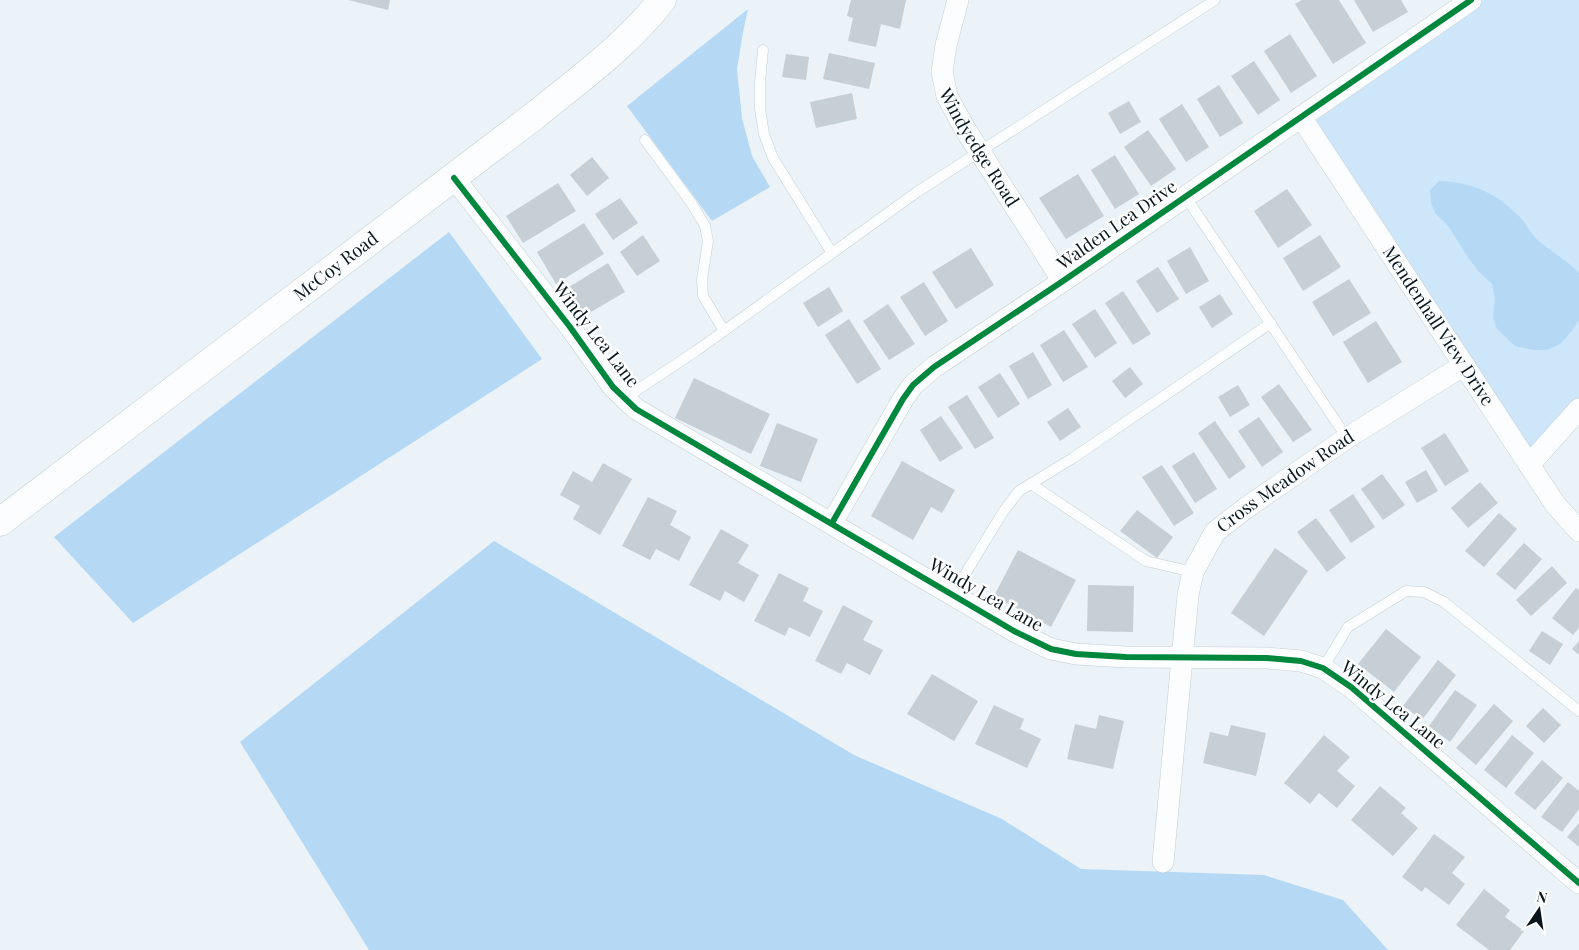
<svg xmlns="http://www.w3.org/2000/svg" width="1579" height="950" font-family="'Playfair Display',serif">
<style>
.green{fill:#cde6f9}
.forest{fill:#b5d9f4}
.building{fill:#c6cfd6}
.lines{fill:none;stroke-linecap:round;stroke-linejoin:round}
.lane-casing{stroke:#c5ced5;stroke-width:11}
.street-casing{stroke:#c5ced5;stroke-width:22}
.secondary-casing{stroke:#c5ced5;stroke-width:29}
.lane{stroke:#fcfdfe;stroke-width:10}
.street{stroke:#fcfdfe;stroke-width:21}
.secondary{stroke:#fcfdfe;stroke-width:28}
.cycleway-casing{stroke:#fff;stroke-width:9}
.cycleway{stroke:#00873e;stroke-width:6}
.labels{text-anchor:middle;stroke-width:5;stroke-linejoin:round;paint-order:stroke}
.street-label{font-size:18px;fill:#08151d;stroke:#fff}
</style>
<rect width="100%" height="100%" fill="#ebf2f8"/>
<polygon class="green" points="1471,0 1579,0 1579,409 1529,465 1301,117"/>
<g class="forest">
<polygon points="748,9 743,32 737,69 742,118 752,156 770,187 712,221 627,106"/>
<path d="M1439,181C1474,182 1497,194 1521,218C1528,226 1532,236 1540,242C1553,253 1567,260 1579,273V320L1572,331L1560,344L1547,350H1533L1515,346L1497,329L1493,318L1495,298L1492,284L1478,271L1467,256L1449,227L1435,213L1431,203L1430,190Z"/>
<polygon points="449,232 542,359 133,623 54,537"/>
<polygon points="494,541 854,755 1002,819 1081,869 1264,875 1343,900 1388,950 369,950 240,742"/>
</g>
<g class="building">
<polygon points="348,0 390,0 388,10"/>
<polygon points="851,0 906,0 900,29 881,24 876,47 848,41 853,18 847,16"/>
<polygon points="1302,0 1339,0 1366,43 1333,64 1295,4"/>
<polygon points="1354,0 1401,0 1408,12 1373,32"/>
<polygon points="1290,34 1317,76 1291,93 1264,51"/>
<polygon points="829,53 875,63 869,89 823,79"/>
<polygon points="786,54 809,57 806,80 782,77"/>
<polygon points="1254,61 1280,100 1258,115 1231,76"/>
<polygon points="1219,85 1243,123 1220,137 1197,99"/>
<polygon points="852,93 857,119 816,128 810,102"/>
<polygon points="1129,101 1141,122 1120,134 1108,113"/>
<polygon points="1182,104 1209,147 1186,162 1159,119"/>
<polygon points="1148,130 1176,169 1151,186 1124,147"/>
<polygon points="1115,155 1139,194 1115,209 1091,170"/>
<polygon points="592,157 609,178 587,196 570,175"/>
<polygon points="1078,174 1104,216 1066,239 1039,198"/>
<polygon points="558,183 576,211 523,243 506,216"/>
<polygon points="1287,189 1312,225 1278,248 1254,211"/>
<polygon points="620,198 638,223 613,240 595,214"/>
<polygon points="584,223 604,254 556,284 537,252"/>
<polygon points="643,235 660,261 637,276 620,252"/>
<polygon points="1320,235 1341,267 1303,291 1283,258"/>
<polygon points="1190,247 1209,281 1186,294 1167,261"/>
<polygon points="971,248 994,285 956,309 932,272"/>
<polygon points="608,263 625,292 581,318 564,290"/>
<polygon points="1158,267 1179,299 1157,313 1136,281"/>
<polygon points="1349,279 1371,313 1333,336 1312,302"/>
<polygon points="924,282 948,321 925,336 900,297"/>
<polygon points="829,287 843,311 818,327 803,303"/>
<polygon points="1123,291 1151,334 1133,345 1105,303"/>
<polygon points="1220,294 1233,314 1212,328 1199,307"/>
<polygon points="888,304 915,344 889,360 863,321"/>
<polygon points="1095,309 1117,343 1095,358 1072,324"/>
<polygon points="849,319 881,369 857,384 825,335"/>
<polygon points="1376,321 1402,362 1368,383 1343,342"/>
<polygon points="1064,330 1088,367 1063,382 1040,345"/>
<polygon points="1033,352 1052,385 1028,399 1009,366"/>
<polygon points="1130,367 1143,384 1125,398 1112,381"/>
<polygon points="1000,373 1020,404 998,418 978,387"/>
<polygon points="694,378 770,414 751,454 675,418"/>
<polygon points="1279,384 1312,430 1293,442 1261,397"/>
<polygon points="1238,385 1250,405 1230,417 1218,397"/>
<polygon points="967,395 994,438 975,449 948,407"/>
<polygon points="1068,408 1081,427 1060,441 1047,422"/>
<polygon points="941,416 963,448 940,462 920,430"/>
<polygon points="1259,417 1283,452 1262,467 1238,431"/>
<polygon points="1215,421 1246,467 1229,479 1198,433"/>
<polygon points="777,423 818,439 801,482 760,466"/>
<polygon points="1445,433 1469,471 1445,486 1421,448"/>
<polygon points="1194,452 1217,489 1195,503 1172,466"/>
<polygon points="902,461 955,490 942,513 931,507 913,540 871,516"/>
<polygon points="603,463 632,479 600,535 573,519 580,506 560,495 573,471 592,482"/>
<polygon points="1162,465 1194,513 1174,526 1142,477"/>
<polygon points="1426,470 1438,491 1417,503 1405,482"/>
<polygon points="1382,474 1405,505 1383,520 1361,489"/>
<polygon points="1480,482 1498,503 1468,528 1451,508"/>
<polygon points="1353,494 1375,527 1351,543 1329,510"/>
<polygon points="648,497 677,511 670,525 691,537 679,561 656,549 650,560 622,546"/>
<polygon points="1137,510 1173,537 1157,558 1120,531"/>
<polygon points="1499,513 1517,529 1484,567 1465,551"/>
<polygon points="1316,518 1346,558 1327,572 1297,532"/>
<polygon points="721,529 749,545 738,563 759,575 744,602 725,591 720,601 689,585"/>
<polygon points="1524,543 1542,559 1515,590 1496,574"/>
<polygon points="1275,548 1308,571 1264,636 1231,613"/>
<polygon points="1018,550 1076,580 1051,627 994,596"/>
<polygon points="1552,566 1567,583 1531,616 1516,600"/>
<polygon points="779,573 809,588 803,601 823,611 810,637 789,627 785,636 754,621"/>
<polygon points="1088,585 1134,586 1133,632 1087,631"/>
<polygon points="1576,588 1579,590 1579,628 1573,635 1552,618"/>
<polygon points="843,605 873,621 863,640 883,650 870,675 847,663 841,674 815,661"/>
<polygon points="1386,629 1421,657 1394,692 1358,664"/>
<polygon points="1542,631 1563,644 1550,665 1529,651"/>
<polygon points="1579,641 1579,655 1572,649"/>
<polygon points="1438,660 1456,675 1422,720 1403,706"/>
<polygon points="932,674 978,701 954,741 907,714"/>
<polygon points="1455,690 1477,705 1450,742 1429,726"/>
<polygon points="1494,704 1513,721 1476,765 1456,748"/>
<polygon points="994,705 1024,719 1020,729 1041,739 1027,768 975,744"/>
<polygon points="1543,708 1561,725 1544,743 1526,726"/>
<polygon points="1099,715 1124,721 1113,769 1067,759 1075,724 1096,729"/>
<polygon points="1231,725 1266,733 1256,776 1203,763 1210,732 1228,736"/>
<polygon points="1324,735 1350,757 1337,771 1355,786 1337,808 1319,793 1310,804 1284,783"/>
<polygon points="1512,735 1534,753 1506,788 1484,770"/>
<polygon points="1542,760 1563,778 1535,810 1514,793"/>
<polygon points="1568,782 1579,791 1579,809 1562,832 1541,817"/>
<polygon points="1380,786 1406,808 1401,813 1418,828 1393,856 1351,820"/>
<polygon points="1579,823 1579,847 1567,837"/>
<polygon points="1434,834 1465,857 1452,873 1465,884 1449,905 1425,887 1422,892 1402,877"/>
<polygon points="1484,889 1510,910 1505,917 1524,931 1510,950 1489,950 1456,925"/>
</g>
<g class="lines">
<g class="lane-casing">
<g id="lane">
<polyline points="763,50 760,82 760,109 764,134 773,158 832,253"/>
<polyline points="645,140 692,204 705,226 708,241 702,280 703,296 724,331"/>
<polyline points="1185,196 1347,438"/>
<polyline points="625,398 696,351 917,192 1215,0"/>
<polyline points="1031,484 1146,561 1193,572"/>
<polyline points="953,594 1003,512 1019,491 1073,458 1271,323"/>
<polyline points="1323,668 1348,627 1406,591 1424,592 1444,602 1579,711"/>
</g>
</g>
<g class="street-casing">
<g id="street">
<path id="s1" d="M958,0L946,45L942,72L947,96L965,129L1063,281"/>
<path id="s2" d="M1301,117L1555,504L1579,531"/>
<polyline points="454,178 570,327 613,387 636,409 1014,631 1051,649 1076,654 1126,657 1267,658 1301,661 1323,668 1351,687 1579,883"/>
<polyline points="1529,465 1579,409"/>
<polyline points="832,523 903,399 913,385 934,367 1063,281 1471,0"/>
<path id="s3" d="M1163,862L1188,595L1193,572L1215,532L1246,508L1347,438L1464,365"/>
</g>
</g>
<g class="secondary-casing">
<g id="secondary">
<path id="s4" d="M0,522L538,113C581,78 628,44 662,0"/>
</g>
</g>
<use href="#lane" class="lane"/>
<use href="#street" class="street"/>
<use href="#secondary" class="secondary"/>
<g class="cycleway-casing">
<g id="cycleway">
<polyline points="454,178 570,327 613,387 636,409 1014,631 1051,649 1076,654 1126,657 1267,658 1301,661 1323,668 1351,687 1579,883"/>
<polyline points="832,523 903,399 913,385 934,367 1063,281 1471,0"/>
</g>
</g>
<use href="#cycleway" class="cycleway"/>
</g>
<g class="labels">
<g class="street-label">
<text dy="6" stroke="none"><textPath href="#s1" startOffset="159">Windyedge Road</textPath></text>
<text transform="translate(1117 225) rotate(-35)" y="6">Walden Lea Drive</text>
<text dy="6" stroke="none"><textPath href="#s4" startOffset="422">McCoy Road</textPath></text>
<text dy="6" stroke="none"><textPath href="#s2" startOffset="250">Mendenhall View Drive</textPath></text>
<text transform="translate(596 335) rotate(52)" y="6">Windy Lea Lane</text>
<text dy="6" stroke="none"><textPath href="#s3" startOffset="424">Cross Meadow Road</textPath></text>
<text transform="translate(986 595) rotate(30)" y="6">Windy Lea Lane</text>
<text transform="translate(1393 705) rotate(39)" y="6">Windy Lea Lane</text>
</g>
</g>
<g transform="translate(1539 910) rotate(13)" stroke="#ffffff" stroke-width="4" paint-order="stroke">
<path d="M0-4L9 19L0 12L-9 19Z" fill="#08151d"/>
<text y="-8" font-size="14" font-weight="bold" text-anchor="middle" fill="#08151d">N</text>
</g>
</svg>
